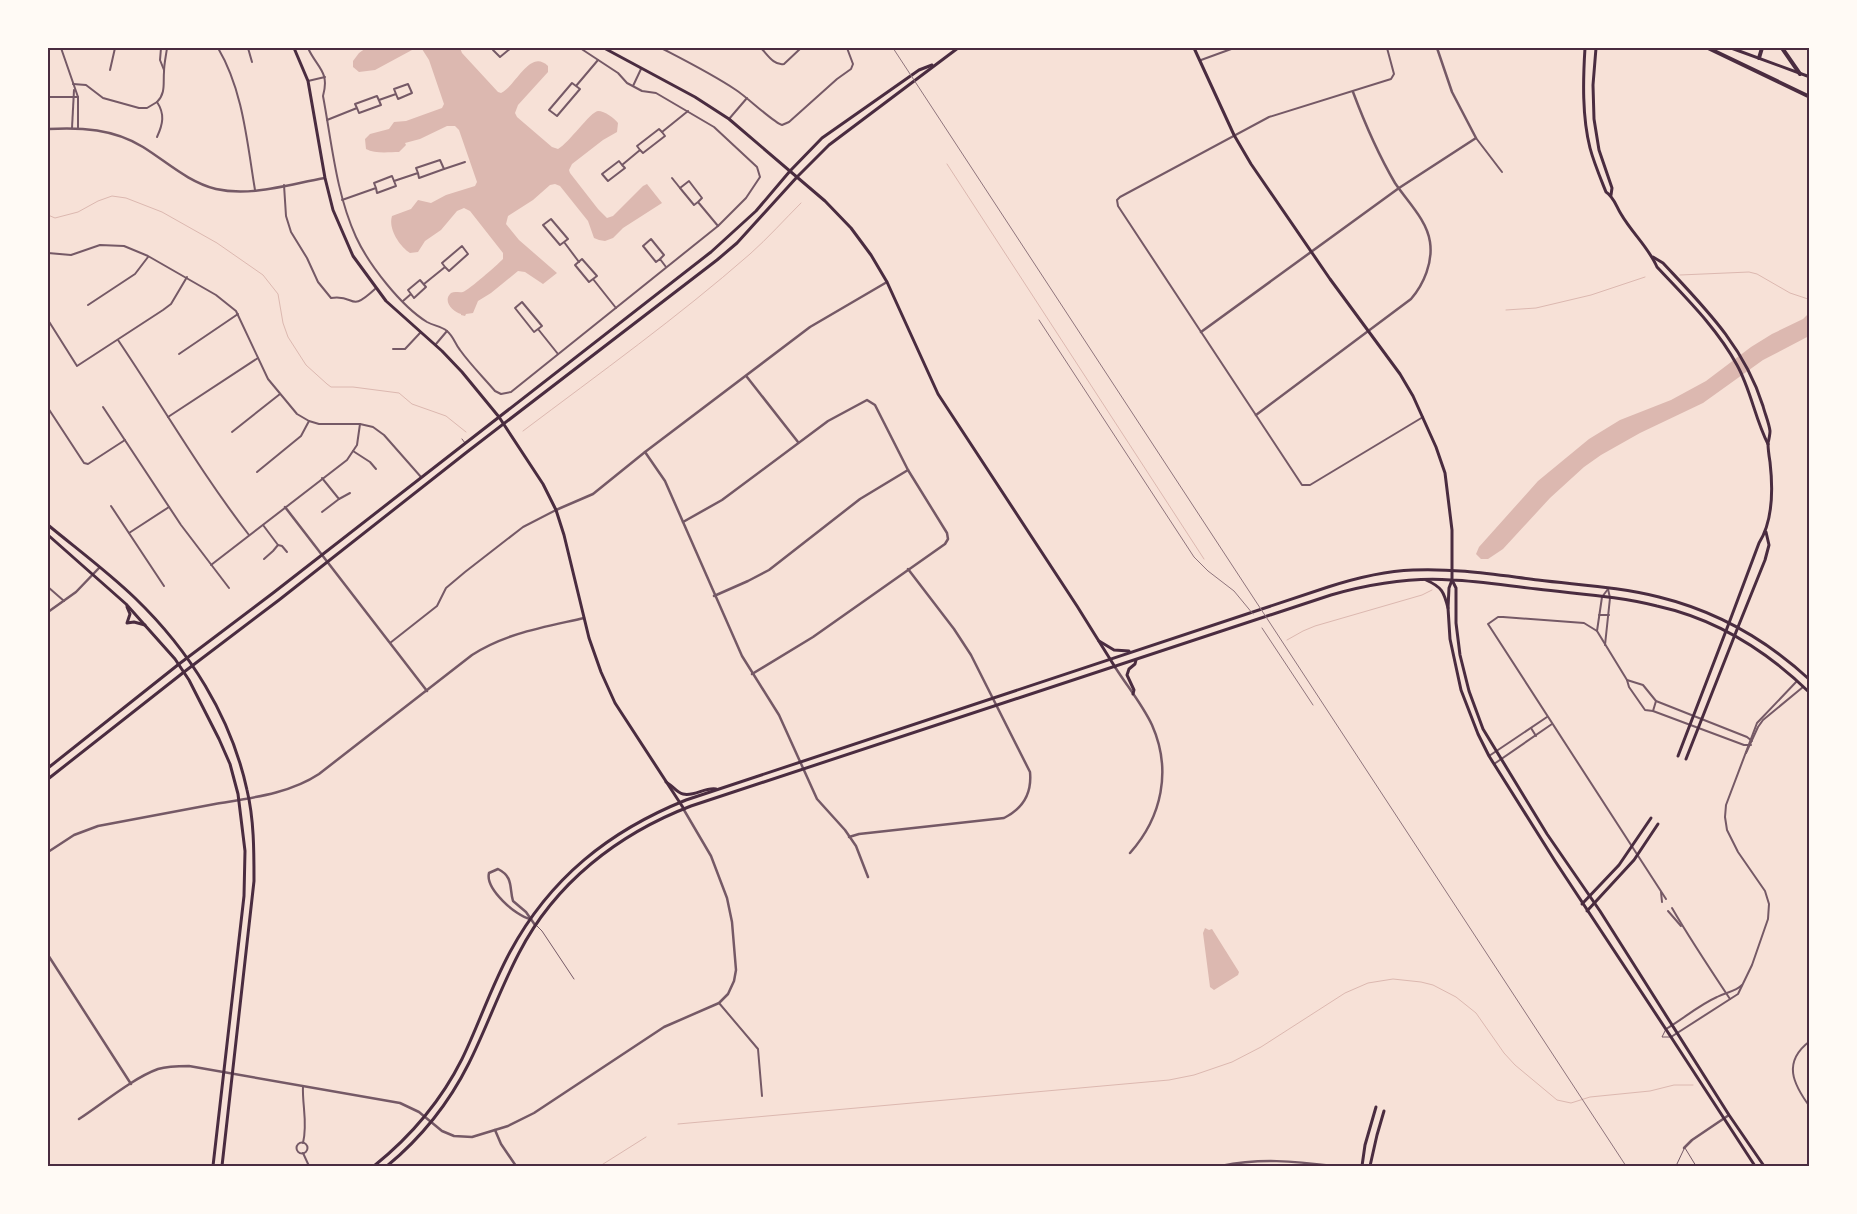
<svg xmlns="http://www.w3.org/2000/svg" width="1857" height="1214" font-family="Figtree,sans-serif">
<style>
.water{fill:#dcb8b0}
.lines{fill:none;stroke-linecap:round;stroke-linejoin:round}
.stream{stroke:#dcb8b0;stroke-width:1}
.service{stroke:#755966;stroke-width:1}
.minor{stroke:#755966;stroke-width:2}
.tertiary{stroke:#755966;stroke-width:2.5}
.secondary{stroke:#4a2c40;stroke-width:3}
.primary{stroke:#4a2c40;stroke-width:3}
.motorway{stroke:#4a2c40;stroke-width:4}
.rail{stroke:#8f747c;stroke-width:1}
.neatline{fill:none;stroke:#4a2c40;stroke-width:2}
</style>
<rect width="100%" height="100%" fill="#f7e1d7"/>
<g class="water">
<path d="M366,48H460L462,53L498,92L501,93C516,86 530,48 548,66V72L518,105L515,113L517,117L552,147L558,149C569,143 590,112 598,111C605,111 614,118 618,123L617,132L603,140L572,164L569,170L570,173L598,209L607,218L613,216L643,186L647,184L662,203L623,228L613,238L605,241L599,240L594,238L588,221L560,186L555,184L550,185L533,200L508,216L506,224L519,240L557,273L543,284L525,272L518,271L491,293L478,301L473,313L466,314L465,316L461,315V314C453,312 442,301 451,293C455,291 459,293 463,292C470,289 496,266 503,259V253L470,211L464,208L457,211L441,230L425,241L418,252L410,253C399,246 388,228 392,216L411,209L418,200L431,203L446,195L475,186L477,182L459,130L455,126H447L420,139L405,143L406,145L399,152C389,152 375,154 366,149L365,139L370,134L389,129L394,122L406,121L442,108L444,104L429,60L422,49L412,50L375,70L359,72L353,67V61L359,53Z"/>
<polygon points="1809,313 1809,336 1763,360 1703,403 1640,433 1601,455 1584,467 1550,498 1503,549 1488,559 1481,559 1476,554 1479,547 1538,481 1589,439 1620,420 1671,400 1706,381 1751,347 1772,334 1803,319"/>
<polygon points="1205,928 1209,930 1212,929 1239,972 1238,975 1214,990 1210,987 1203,933"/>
</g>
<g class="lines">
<g class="stream">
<polyline points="947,164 1204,559"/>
<polyline points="48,215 55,218 78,212 98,201 112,196 126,198 162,212 217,243 263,275 278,294 283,323 288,337 306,365 327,384 331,387 353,387 399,393 412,404 446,416 466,432"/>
<polyline points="1680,275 1749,272 1757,274 1790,293 1808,299"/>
<polyline points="1506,310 1536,308 1591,295 1645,277"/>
<path d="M523,431C600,373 678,317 750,254C768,238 784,220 801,203"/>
<polyline points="1287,640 1303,631 1315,626 1422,595 1432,590"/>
<polyline points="678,1124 1169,1080 1194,1075 1232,1062 1261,1047 1345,993 1368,983 1393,979 1421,982 1433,985 1456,997 1476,1013 1504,1053 1515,1065 1557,1100 1571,1103 1590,1097 1650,1091 1674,1085 1693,1085"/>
<polyline points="600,1166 646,1137"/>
</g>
<g class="service">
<polyline points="462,439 465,443"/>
<polyline points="537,926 542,931 574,979"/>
<polyline points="1666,1029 1662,1037 1670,1037"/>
<polyline points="1685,1148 1696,1166"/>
<polyline points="1676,1166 1684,1149"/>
</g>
<g class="minor">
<polyline points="61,48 78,97 78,128"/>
<polyline points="109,48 115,49"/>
<polyline points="161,48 160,60 164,70"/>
<path d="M218,48C243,90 247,142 255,190"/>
<polyline points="248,48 252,62"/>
<path d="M308,48C317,68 330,71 323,96C332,144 336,193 356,237C369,265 401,306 427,322C434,326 441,326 447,331C454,337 455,344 460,350C470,364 483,377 495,391L501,394L511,392L718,226L746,198L760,177L757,167L714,127L656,93L642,91L627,83L618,73L580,48"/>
<polyline points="495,48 493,50 500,57 511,48"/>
<path d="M661,48C686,61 712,74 736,90C747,97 774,123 782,125L789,122L837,79L851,69L853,64L847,48"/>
<path d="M761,48C767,54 774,66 784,64L801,48"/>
<polyline points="1387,48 1394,74 1391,79 1269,117 1120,197 1117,200 1118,206 1302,485 1310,485 1423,417"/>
<polyline points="1201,60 1234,48"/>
<polyline points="110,70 115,48"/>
<polyline points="308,81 325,77"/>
<polyline points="73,84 86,85 103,98 139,108 147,108 157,102"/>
<polyline points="576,86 572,83 549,110 557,116 580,89 576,86 598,60"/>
<polyline points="633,86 641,69"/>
<polyline points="48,97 78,97"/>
<polyline points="379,100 396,94 398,99 412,93 408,84 394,89 396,94"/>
<polyline points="729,119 747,98"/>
<polyline points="327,120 357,108 359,113 381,105 377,96 355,104 357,108"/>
<polyline points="72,128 74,90"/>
<path d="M157,137C163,124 165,114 157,102C166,93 163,83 164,72C164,64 166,56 167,48"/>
<polyline points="1476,138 1502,172"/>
<polyline points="640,150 643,153 665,136 662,132"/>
<polyline points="622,165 619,161 602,174 608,181 625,168 622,165 640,150 637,146 659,129 662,132 688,111"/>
<polyline points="444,169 465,162"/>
<polyline points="672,178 680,188"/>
<polyline points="394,181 418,173 419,178 444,169 440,160 416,168 418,173"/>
<path d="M284,185L286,216L291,232L307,258L318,282L331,298C357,294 348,314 375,289"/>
<polyline points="342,200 376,188 377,193 396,186 392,176 374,183 376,188"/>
<polyline points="698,202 694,205 680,188 689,181 702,198 698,202 718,226"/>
<polyline points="564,242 560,245 543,225 551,219 568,239 564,242 579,262"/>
<polyline points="48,253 71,255 100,245 124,246 148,256 216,295 236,311 268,379 297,414 309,421 319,424 360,424 373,427 384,435 421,477"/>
<polyline points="660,259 656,262 643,246 651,239 664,255 660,259 666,267"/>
<polyline points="593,279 589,282 575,265 582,259 597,276 593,279 616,308"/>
<polyline points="424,284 445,267 449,271 468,254 462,246 442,263 445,267"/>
<polyline points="403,301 411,294 408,290 420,280 426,287 414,298 411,294"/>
<polyline points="88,305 135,274 148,257"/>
<polyline points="48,320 77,366 163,310 171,304 187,277"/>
<polyline points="538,329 534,332 515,308 522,302 542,326 538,329 558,354"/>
<path d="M118,340C162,405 201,473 249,535"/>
<polyline points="436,344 447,331"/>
<polyline points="393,349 405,349 420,333"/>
<polyline points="179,354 238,314"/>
<polyline points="103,407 181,525 229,588"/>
<polyline points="48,408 84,463 88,464 125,440"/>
<polyline points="168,417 258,358"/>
<polyline points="232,432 280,394"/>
<polyline points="353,451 370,462 376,469"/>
<polyline points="257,472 301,436 309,421"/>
<polyline points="339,499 350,493"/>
<polyline points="111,506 164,586"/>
<polyline points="322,512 339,499 322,478"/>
<polyline points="263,525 278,545 273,551 264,559"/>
<polyline points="129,533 169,507"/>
<polyline points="278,545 282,546 287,552"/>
<polyline points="211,565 347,460 357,445 360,424"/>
<polyline points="48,587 64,601"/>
<polyline points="1599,615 1609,615"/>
<polyline points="1597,631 1602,597 1608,589"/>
<polyline points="390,643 437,606 446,588 465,572 523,527 556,510"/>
<polyline points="1605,645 1610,598 1608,589"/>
<polyline points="1627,680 1643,685 1656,701 1747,737 1752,741"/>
<polyline points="1653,711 1656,701"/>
<polyline points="1531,728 1536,736"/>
<polyline points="1746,753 1758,727 1763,720 1803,687"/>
<polyline points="1489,756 1547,717"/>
<polyline points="1494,764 1552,724"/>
<polyline points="1661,892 1662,902"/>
<polyline points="1666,899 1488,624 1498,617 1503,617 1584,623 1597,631 1627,680 1629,687 1645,710 1653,711 1744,745 1751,745"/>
<path d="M1672,908C1690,939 1710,969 1730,999"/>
<polyline points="1668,911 1681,926"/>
<polyline points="719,1003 758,1049 762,1096"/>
<path d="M1666,1029C1683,1019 1699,1005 1717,997C1726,992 1735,992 1742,985"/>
<polyline points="1671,1037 1738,994 1752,965 1768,919 1769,904 1765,891 1738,852 1727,830 1725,817 1726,805 1757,723 1797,681"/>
<path d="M1810,1041C1782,1062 1793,1084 1810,1107"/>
<path d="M303,1086C302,1105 308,1123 303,1143"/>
<circle cx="302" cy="1148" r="5.5"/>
<polyline points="303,1153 309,1166"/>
</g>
<g class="tertiary">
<path d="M48,129C81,127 114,129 143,147C167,162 188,182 216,189C251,197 290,184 325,178"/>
<polyline points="1201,332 1399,188 1476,138 1452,92 1437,48"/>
<polyline points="747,377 798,442"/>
<path d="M1256,415L1411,299C1424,284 1433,262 1430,242C1427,220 1407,201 1395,183C1378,154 1365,124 1353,92"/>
<polyline points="645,452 665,481 742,656 779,715 817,799 845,830 856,846 868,877"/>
<polyline points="285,507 427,691"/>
<polyline points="556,510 593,494 645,452 810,327 887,282"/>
<polyline points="683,522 722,500 828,421 867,400 875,405 908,470 947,533 948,539 945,544 813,637 752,674"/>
<polyline points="714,596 748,581 769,570 860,499 908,470"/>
<polyline points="48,612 76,592 99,568"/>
<path d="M1115,667C1127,686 1142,704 1152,725C1172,770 1162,817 1130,853"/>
<path d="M849,837L859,834L1004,818C1024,808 1032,793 1030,772L971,655L954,629L908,569"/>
<path d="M48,852L74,835L98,826C137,819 176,811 215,804C250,798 289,794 319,774L472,655C506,633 545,627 584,618"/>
<path d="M530,919C516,916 485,889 489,873L498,869C514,877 509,888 513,901L526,912L535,925"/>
<polyline points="48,955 131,1084"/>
<path d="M79,1119C102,1104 133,1078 158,1069C168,1066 178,1066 189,1066L400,1103L419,1112L442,1131L454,1136L472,1137L508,1126L534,1113L664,1027L719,1003L728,994L734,981L736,970L732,922L727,898L711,856L684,810"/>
<polyline points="495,1130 501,1144 516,1166"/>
<polyline points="1684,1148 1692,1140 1729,1115"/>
<path d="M1221,1166C1259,1158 1294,1161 1333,1166"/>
</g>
<g class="secondary">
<polyline points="294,48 308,81 325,178 333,210 353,256 386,301 442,351 462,372 499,417 543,484 556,510 564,535 589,638 601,672 615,703 684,809"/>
<polyline points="604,48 695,97 729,119 825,201 851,228 871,255 887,282 938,394 1077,606 1115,667"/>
<polyline points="1194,48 1234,135 1251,164 1330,279 1400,374 1413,396 1436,447 1445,473 1452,530 1452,580 1449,588 1448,608 1450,639 1461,690 1478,734 1489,756 1555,861 1671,1037 1755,1166"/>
<polyline points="1452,580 1456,588 1456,623 1460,655 1469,691 1483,729 1547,834 1600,911 1729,1115 1764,1166"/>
<polyline points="1678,756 1729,623"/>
<polyline points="1686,759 1738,627"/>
<polyline points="48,768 179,664"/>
<polyline points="48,779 184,672"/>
<polyline points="1582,904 1619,865 1651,818"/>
<polyline points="1587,911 1634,860 1658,824"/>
<polyline points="1362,1166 1365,1145 1376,1107"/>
<polyline points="1370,1166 1377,1135 1384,1111"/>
</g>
<g class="primary">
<path d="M1585,48C1583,80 1582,116 1590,148C1594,163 1600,177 1606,192C1614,197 1616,206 1621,214C1632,233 1649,248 1657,267C1686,298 1717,328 1737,365C1751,390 1755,419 1768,444"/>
<polyline points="1596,48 1593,85 1594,119 1599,150 1612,188 1611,195"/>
<polyline points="1731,48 1810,77"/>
<path d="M1653,257L1663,263C1704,307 1744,346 1763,406C1765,414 1769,423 1770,431C1770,435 1769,439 1768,443C1768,449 1769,456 1770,462C1773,488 1773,521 1759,543L1729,623"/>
<path d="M48,525C77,549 108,572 135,598C189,650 231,716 247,790C254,819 254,851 254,881L222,1166"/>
<polyline points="48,535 126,604 175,659 189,680 219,739 230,764 238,794 245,851 244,896 213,1166"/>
<path d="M1426,580C1442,587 1444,592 1448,608"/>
<polyline points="127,607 130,614 127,623 134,622 145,625"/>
<polyline points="1738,627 1765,560 1769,545 1766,532"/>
<polyline points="1099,641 1114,650 1129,651"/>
<polyline points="179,664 273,593 711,252 756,211 790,171 822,138 919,70 932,65"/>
<polyline points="184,672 279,600 467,452 717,260 737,243 797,177 829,145 958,48"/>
<polyline points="1133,694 1134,690 1127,675 1129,669 1135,664 1136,660"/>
<path d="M666,782C672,785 677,793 683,794C694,797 705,787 716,789"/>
<path d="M374,1166C410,1137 441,1101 462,1059C479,1024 491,987 510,952C550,878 609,831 686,800L1328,587C1356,578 1385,571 1413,570C1455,568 1497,575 1538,580C1578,585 1620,587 1659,597C1716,611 1767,640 1810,680"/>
<path d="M387,1166C421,1138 449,1103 469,1063C487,1027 500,989 519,953C555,883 618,834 691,806L1331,595C1370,584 1410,577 1451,580C1480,581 1509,586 1537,589C1577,594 1618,596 1657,606C1716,619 1767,651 1810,693"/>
</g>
<g class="motorway">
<polyline points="1708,48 1810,97"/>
<polyline points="1782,48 1800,74"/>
<polyline points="1759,58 1762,48"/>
</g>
<g class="rail">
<polyline points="893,48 1626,1166"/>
<polyline points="1039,320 1194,557 1208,571 1234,591 1253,614"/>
<polyline points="1262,628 1313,705"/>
</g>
</g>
<rect width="1857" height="1214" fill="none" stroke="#fffaf5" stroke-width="98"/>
<rect x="49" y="49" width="1759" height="1116" class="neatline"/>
</svg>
